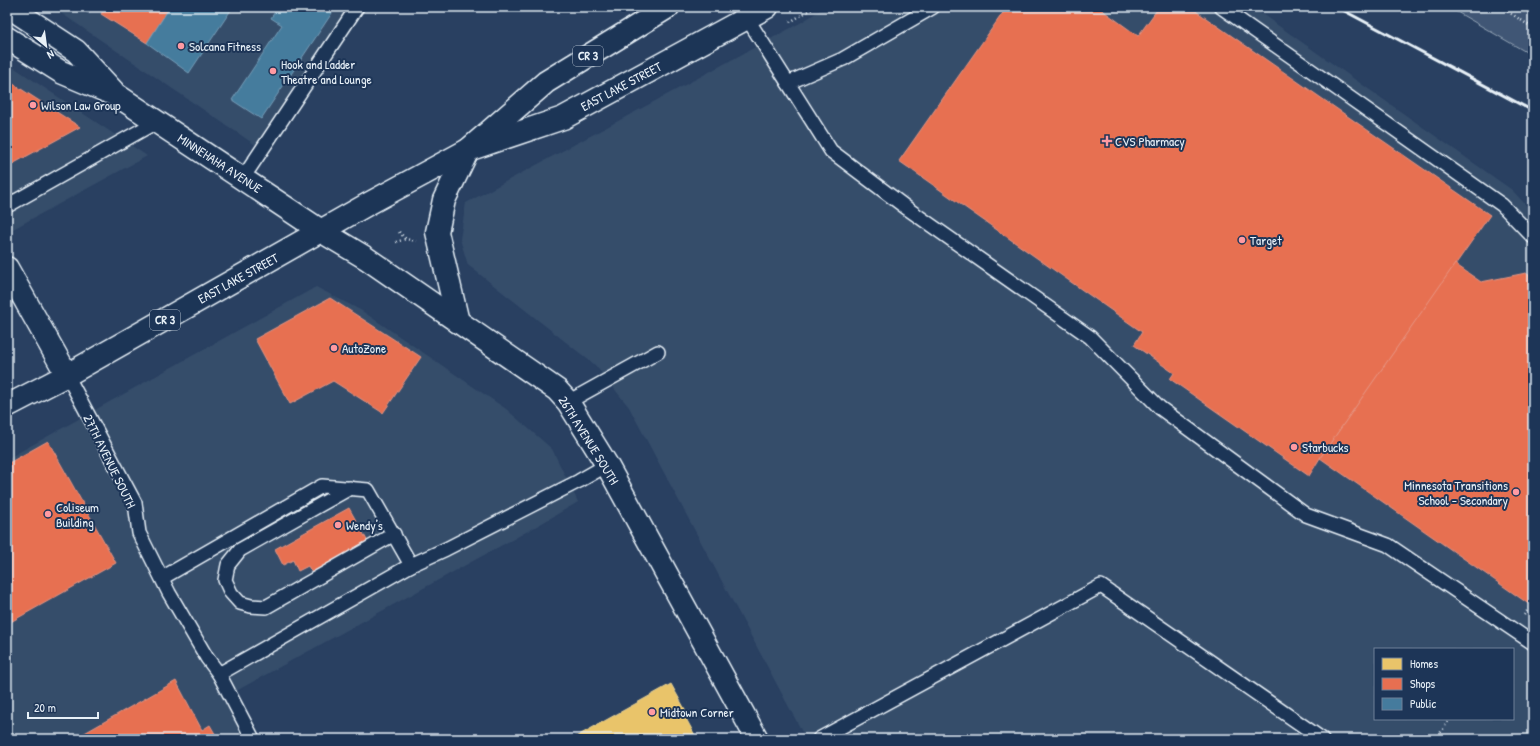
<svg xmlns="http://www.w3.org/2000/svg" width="1540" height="746" font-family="'Patrick Hand',sans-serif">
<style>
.built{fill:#364d6b;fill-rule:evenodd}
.green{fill:#415774;stroke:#94a4b6}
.homes{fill:#e9c46a;stroke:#e9d295}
.shops{fill:#e76f51;stroke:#e79683}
.public{fill:#457b9d;stroke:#769eb8}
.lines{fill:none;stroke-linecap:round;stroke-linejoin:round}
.service-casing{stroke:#e8f1f8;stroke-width:16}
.minor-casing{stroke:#e8f1f8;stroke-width:25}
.secondary-casing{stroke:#e8f1f8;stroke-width:25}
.primary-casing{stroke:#e8f1f8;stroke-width:25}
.path{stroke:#e8f1f8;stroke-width:2.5;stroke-dasharray:1 3;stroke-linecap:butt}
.service{stroke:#1d3557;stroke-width:13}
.minor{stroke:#1d3557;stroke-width:22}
.secondary{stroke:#1d3557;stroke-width:22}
.primary{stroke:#1d3557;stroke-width:22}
.rail{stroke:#e8f1f8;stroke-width:3}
.poi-dot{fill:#ff9aa2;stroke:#1d3557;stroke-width:1.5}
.labels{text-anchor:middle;stroke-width:4;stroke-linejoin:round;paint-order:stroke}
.shield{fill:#1d3557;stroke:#abb9c8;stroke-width:1}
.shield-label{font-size:12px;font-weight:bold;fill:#e8f1f8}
.poi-label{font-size:13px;fill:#e8f1f8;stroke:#1d3557;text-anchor:start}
.street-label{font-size:13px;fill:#e8f1f8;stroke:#1d3557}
</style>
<rect width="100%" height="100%" fill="#294061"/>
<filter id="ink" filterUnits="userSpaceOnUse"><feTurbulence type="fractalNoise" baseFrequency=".025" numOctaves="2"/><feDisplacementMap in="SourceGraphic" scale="8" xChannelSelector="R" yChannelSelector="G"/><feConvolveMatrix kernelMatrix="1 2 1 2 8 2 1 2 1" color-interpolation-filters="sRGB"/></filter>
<g filter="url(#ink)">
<g class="built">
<polygon points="52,7 351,7 257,146"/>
<path d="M825,7H1252L1512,190L1533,213V739H806L629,407L595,365L468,265L460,239L466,203L802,22ZM1375,649H1513V719H1375Z"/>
<polygon points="7,63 147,156 13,229 7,219"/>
<polygon points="316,287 362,311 506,409 552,449 578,502 537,526 236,691 263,739 7,739 7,459"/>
</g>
<polygon class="green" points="1449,7 1533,7 1533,56 1457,12"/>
<polygon class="homes" points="671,684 686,711 683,713 697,739 572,739"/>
<g class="shops">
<polygon points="105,7 170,7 147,43 101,14"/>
<polygon points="1007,7 1098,7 1138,36 1159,7 1190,7 1490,215 1320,458 1309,476 1170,379 1174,373 1134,345 1142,332 899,161"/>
<polygon points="7,80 80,127 7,167"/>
<polygon points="1455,264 1481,282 1526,273 1533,278 1533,607 1320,458"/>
<polygon points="330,298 421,357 383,413 333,381 290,404 255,339"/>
<polygon points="48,441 116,563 7,624 7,464"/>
<polygon points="349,508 368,542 312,573 308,566 298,571 293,560 283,565 275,549"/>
<polygon points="176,681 202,730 210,725 218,739 74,739"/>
</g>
<g class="public">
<polygon points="170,7 233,7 189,73 147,43"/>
<polygon points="278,7 336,7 261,119 232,100 282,25 271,18"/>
</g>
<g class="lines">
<g class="service-casing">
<g id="service">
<polyline points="740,7 831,151 908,209 1090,337 1160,408 1306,515 1388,545 1533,643"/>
<polyline points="1221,7 1502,205 1533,237"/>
<polyline points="788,83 843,59 933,7"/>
<polyline points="243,178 357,7"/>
<polyline points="7,206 156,122"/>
<polyline points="67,375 135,503 139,533 169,593 207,658 219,674 253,739"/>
<polyline points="568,402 658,352"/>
<polyline points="350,488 240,550 228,565 225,580 231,593 240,603 251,606 266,607 394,534"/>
<polyline points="162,578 322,486 368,490 411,565"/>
<polyline points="219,674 411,565 446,549 579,481 607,465"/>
<polyline points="819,739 1101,586 1322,739"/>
</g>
</g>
<g class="minor-casing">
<polyline id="minor" points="7,268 67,375"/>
</g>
<g class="secondary-casing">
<g id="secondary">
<polyline points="9,7 76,51 113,91"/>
<polyline points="7,38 61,72 118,96 321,231 366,258 557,390 568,402 607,465 757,739"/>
</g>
</g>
<g class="primary-casing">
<g id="primary">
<polyline points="458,322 437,232 444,200 468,150 546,82 668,7"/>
<polyline points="7,406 67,375 368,204 468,150 563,118 767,7"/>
</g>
</g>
<g class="path">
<polyline points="1501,7 1533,28"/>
<polyline points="88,13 91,7"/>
<polyline points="790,22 815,7"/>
<polyline points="399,232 406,239 416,241"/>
<polyline points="396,242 406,239"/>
<polyline points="1524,615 1531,606"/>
<polyline points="1436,739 1450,719"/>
</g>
<use href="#service" class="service"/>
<use href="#minor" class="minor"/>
<use href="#secondary" class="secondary"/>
<use href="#primary" class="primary"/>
<polyline class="rail" points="1337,7 1533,111"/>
</g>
</g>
<g class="poi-dot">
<circle cx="181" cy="46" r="4"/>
<circle cx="273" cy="71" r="4"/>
<circle cx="33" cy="105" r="4"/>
<path d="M1105 135h4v4h4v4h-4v4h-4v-4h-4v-4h4z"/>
<circle cx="1242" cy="240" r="4"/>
<circle cx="334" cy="348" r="4"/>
<circle cx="1294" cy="447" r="4"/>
<circle cx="1516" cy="492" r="4"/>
<circle cx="48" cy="514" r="4"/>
<circle cx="338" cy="525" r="4"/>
<circle cx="652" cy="712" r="4"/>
</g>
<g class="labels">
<g class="shield">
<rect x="573" y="46" width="30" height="20" rx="3"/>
<rect x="150" y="310" width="30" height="20" rx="3"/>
</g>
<g class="shield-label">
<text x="588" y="60">CR 3</text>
<text x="165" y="324">CR 3</text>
</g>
<g class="poi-label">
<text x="189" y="51">Solcana Fitness</text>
<text x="281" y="69">Hook and Ladder<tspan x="281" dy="15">Theatre and Lounge</tspan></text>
<text x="41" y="110">Wilson Law Group</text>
<text x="1115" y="146">CVS Pharmacy</text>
<text x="1250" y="245">Target</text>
<text x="342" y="353">AutoZone</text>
<text x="1302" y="452">Starbucks</text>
<text x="1508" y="490" text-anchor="end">Minnesota Transitions<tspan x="1508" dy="15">School - Secondary</tspan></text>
<text x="56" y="512">Coliseum<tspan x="56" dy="15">Building</tspan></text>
<text x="346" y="530">Wendy's</text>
<text x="660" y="717">Midtown Corner</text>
</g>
<g class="street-label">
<text transform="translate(621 86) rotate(-28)" y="5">EAST LAKE STREET</text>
<text transform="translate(220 163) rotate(33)" y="5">MINNEHAHA AVENUE</text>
<text transform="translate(238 278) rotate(-29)" y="5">EAST LAKE STREET</text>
<text transform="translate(589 440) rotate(58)" y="5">26TH AVENUE SOUTH</text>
<text transform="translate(110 461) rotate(64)" y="5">27TH AVENUE SOUTH</text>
</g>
</g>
<rect width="1540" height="746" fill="none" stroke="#1d3557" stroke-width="24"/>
<rect x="12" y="12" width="1516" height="722" fill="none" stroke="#e8f1f8" stroke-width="1.5" filter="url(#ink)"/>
<rect x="1374" y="648" width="140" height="72" fill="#1d3557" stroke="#6e8097"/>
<rect x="1382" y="658" width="20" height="12" fill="#e9c46a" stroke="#6e8097"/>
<text x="1410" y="668" font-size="12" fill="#e8f1f8">Homes</text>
<rect x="1382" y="678" width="20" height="12" fill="#e76f51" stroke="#6e8097"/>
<text x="1410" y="688" font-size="12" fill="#e8f1f8">Shops</text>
<rect x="1382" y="698" width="20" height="12" fill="#457b9d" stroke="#6e8097"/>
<text x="1410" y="708" font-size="12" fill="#e8f1f8">Public</text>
<g transform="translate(46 46) rotate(151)" stroke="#1d3557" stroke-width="3" paint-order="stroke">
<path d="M0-3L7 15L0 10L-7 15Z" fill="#e8f1f8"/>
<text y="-6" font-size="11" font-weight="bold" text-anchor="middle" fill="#e8f1f8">N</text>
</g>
<path d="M28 712v6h70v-6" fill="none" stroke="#e8f1f8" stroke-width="2"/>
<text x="34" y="712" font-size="12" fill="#e8f1f8" stroke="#1d3557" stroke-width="3" paint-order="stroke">20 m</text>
</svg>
